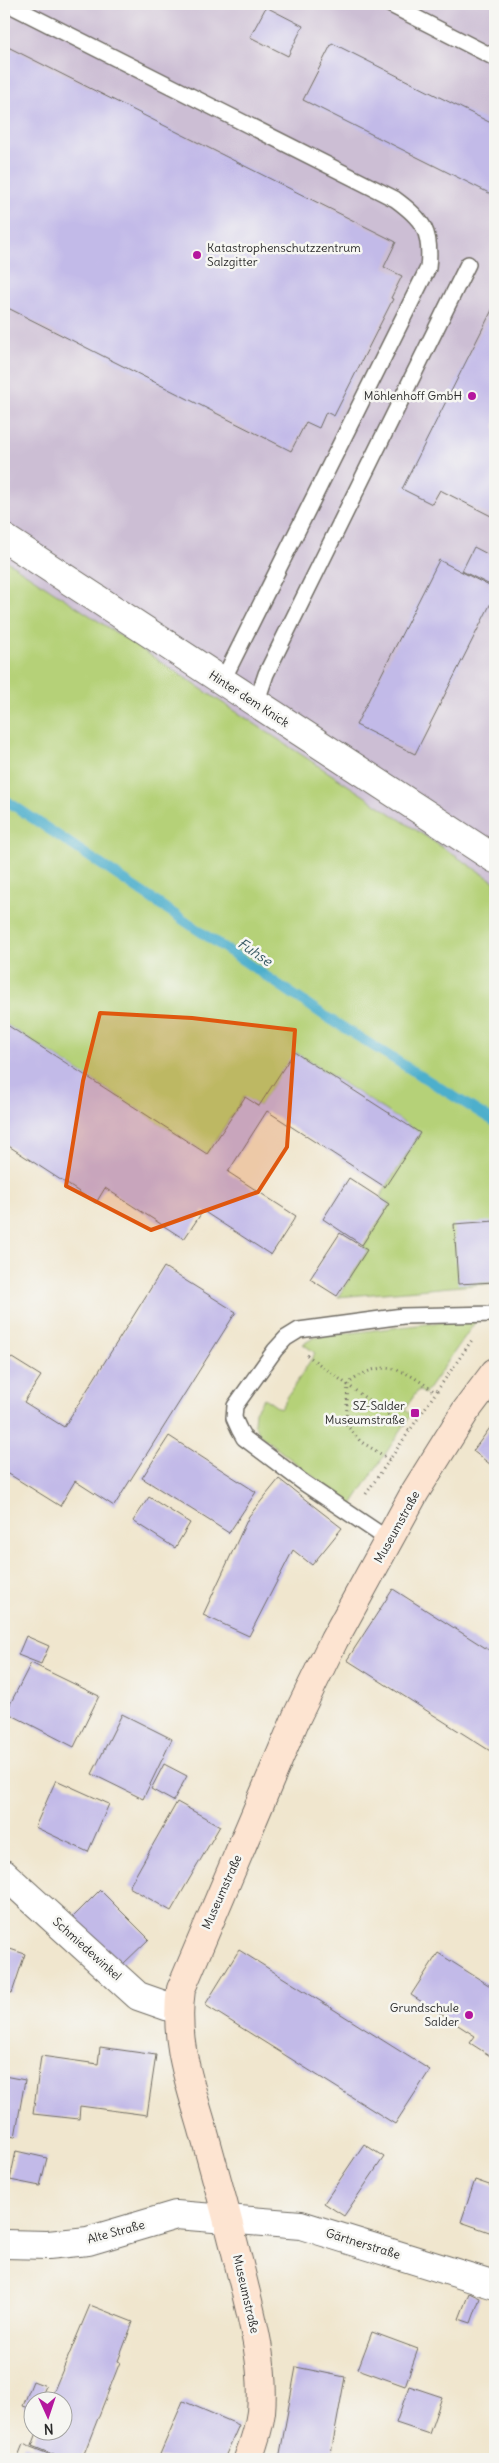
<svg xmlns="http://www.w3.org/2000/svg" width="499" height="2463" font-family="Delius,sans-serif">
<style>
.industrial{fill:#ccbed4}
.green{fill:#b5d178;stroke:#707e52}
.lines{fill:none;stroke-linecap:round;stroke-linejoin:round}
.stream{stroke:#4dafcc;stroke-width:10}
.building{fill:#c2bae8}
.service-casing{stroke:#706c64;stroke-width:18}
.minor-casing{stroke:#706c64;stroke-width:30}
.secondary-casing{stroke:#706c64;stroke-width:30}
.path{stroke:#706c64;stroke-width:3;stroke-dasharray:1 4;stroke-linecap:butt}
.service{stroke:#fff;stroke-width:15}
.minor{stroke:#fff;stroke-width:28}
.secondary{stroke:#fde4d1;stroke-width:28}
.marked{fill:#df570e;fill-opacity:0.2;stroke:#df570e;stroke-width:4;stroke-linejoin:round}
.poi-dot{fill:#b5179e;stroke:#f6f6f2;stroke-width:2}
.labels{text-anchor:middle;stroke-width:5;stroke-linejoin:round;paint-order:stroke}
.poi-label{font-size:12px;fill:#2b2b2b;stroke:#f6f6f2;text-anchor:end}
.street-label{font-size:12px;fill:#2b2b2b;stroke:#f6f6f2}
.water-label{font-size:14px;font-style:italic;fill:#375963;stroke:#f6f6f2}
</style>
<rect width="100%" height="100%" fill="#f6f6f2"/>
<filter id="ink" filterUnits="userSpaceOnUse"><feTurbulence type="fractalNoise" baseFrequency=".02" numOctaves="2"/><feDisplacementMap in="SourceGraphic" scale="10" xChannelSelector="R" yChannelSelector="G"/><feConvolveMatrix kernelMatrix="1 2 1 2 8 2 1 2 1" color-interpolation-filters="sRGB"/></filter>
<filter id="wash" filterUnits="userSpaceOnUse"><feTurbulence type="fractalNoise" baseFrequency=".0096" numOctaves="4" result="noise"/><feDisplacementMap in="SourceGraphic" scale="20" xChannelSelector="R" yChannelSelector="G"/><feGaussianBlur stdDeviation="1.12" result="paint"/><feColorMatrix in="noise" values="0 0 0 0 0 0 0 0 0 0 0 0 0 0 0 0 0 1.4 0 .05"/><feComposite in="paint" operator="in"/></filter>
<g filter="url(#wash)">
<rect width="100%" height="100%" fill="#f0e6ce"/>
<polygon class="industrial" points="4,4 495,4 495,882 4,559"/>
<g class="green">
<polygon points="4,559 495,882 495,1283 338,1297 368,1250 363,1247 390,1204 380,1197 420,1133 295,1052 259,1106 244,1097 207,1154 4,1023"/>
<polygon points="478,1318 425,1394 418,1390 405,1409 411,1415 351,1506 261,1436 254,1424 255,1411 264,1398 280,1409 315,1353 303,1344 315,1337"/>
</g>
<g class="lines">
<polyline class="stream" points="4,799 325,1016 495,1122"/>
</g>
<g id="blocks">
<g class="building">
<polygon points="266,7 303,26 288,56 250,37"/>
<polygon points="332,43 495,125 495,196 303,100"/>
<polygon points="4,45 396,242 384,267 402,276 391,298 393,299 334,416 326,412 319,428 306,422 291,451 4,306"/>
<polygon points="495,304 495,518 440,490 432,504 402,489"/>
<polygon points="474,547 495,558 495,575 490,585 462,571"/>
<polygon points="439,560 495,589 495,595 415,754 356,725"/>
<polygon points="4,1023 207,1154 245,1097 259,1106 294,1052 420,1133 385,1187 267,1111 228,1172 296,1216 271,1255 203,1211 184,1239 105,1188 96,1203 4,1143"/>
<polygon points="349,1178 389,1204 362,1245 323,1219"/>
<polygon points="495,1221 495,1282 458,1284 454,1224"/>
<polygon points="340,1233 367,1250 337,1296 310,1279"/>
<polygon points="164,1267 236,1312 114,1506 75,1481 60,1506 4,1471 4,1353 41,1376 24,1402 64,1427"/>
<polygon points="495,1421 495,1468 473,1451"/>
<polygon points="169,1436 256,1492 229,1533 142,1478"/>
<polygon points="279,1479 342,1528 312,1565 293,1550 249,1636 203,1615 249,1516"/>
<polygon points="149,1497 190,1523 175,1548 133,1521"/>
<polygon points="393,1589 495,1654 495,1754 347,1660"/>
<polygon points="26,1636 49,1646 41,1664 18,1655"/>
<polygon points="31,1663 99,1696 74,1747 6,1712"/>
<polygon points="122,1714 172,1739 143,1799 92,1774"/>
<polygon points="164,1764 187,1776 173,1801 151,1789"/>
<polygon points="56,1780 109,1804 88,1852 35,1827"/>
<polygon points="177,1802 220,1826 171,1911 129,1887"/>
<polygon points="100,1890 149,1939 121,1966 72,1918"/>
<polygon points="4,1947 25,1954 12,1993 4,1991"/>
<polygon points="239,1950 430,2070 395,2124 205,2005"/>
<polygon points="438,1953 495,1989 495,2059 470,2043 475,2036 411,1995"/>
<polygon points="100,2047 156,2055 147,2115 80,2106 79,2119 33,2114 41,2056 98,2064"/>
<polygon points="4,2076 25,2080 15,2137 4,2135"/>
<polygon points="364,2144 384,2157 344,2216 324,2203"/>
<polygon points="16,2151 47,2158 40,2186 10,2180"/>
<polygon points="475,2180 495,2187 495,2234 461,2222"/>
<polygon points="469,2293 480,2298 471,2323 459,2319"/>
<polygon points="90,2305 133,2322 118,2361 120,2362 82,2459 64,2459 32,2446 38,2430 62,2430 62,2400 50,2400"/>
<polygon points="372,2332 418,2349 405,2386 358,2369"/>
<polygon points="296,2367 345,2377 330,2459 279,2459"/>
<polygon points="33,2381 46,2386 40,2400 32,2400 32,2409 23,2406"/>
<polygon points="409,2386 442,2397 429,2434 396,2423"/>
<polygon points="183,2401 239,2425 224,2459 158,2459"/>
<polygon points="23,2444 61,2459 17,2459"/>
</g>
</g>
</g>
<g filter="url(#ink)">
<use href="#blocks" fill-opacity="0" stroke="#706c64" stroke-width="1"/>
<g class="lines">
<g class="service-casing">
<g id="service">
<path d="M8,4L395,199C424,220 432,232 428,268L222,682"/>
<polyline points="389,4 495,58"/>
<polyline points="256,704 266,674 468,264"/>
<polyline points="389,1540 304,1483 244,1438 239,1429 234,1418 235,1406 275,1350 286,1338 299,1330 403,1316 495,1314"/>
</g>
</g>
<g class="minor-casing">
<g id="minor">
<polyline points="4,538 495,859"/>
<polyline points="4,1874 138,1996 178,2010"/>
<polyline points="4,2244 48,2245 88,2241 176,2215 301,2225 495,2285"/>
</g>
</g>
<g class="secondary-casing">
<path id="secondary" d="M248,2459C254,2443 259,2428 261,2412C265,2366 253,2321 242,2277C230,2226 216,2176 202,2126C188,2078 174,2039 181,1989L297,1716L334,1640L415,1492L465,1412L495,1372"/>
</g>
<g class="path">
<polyline points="307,1355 409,1430"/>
<path d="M389,1459L360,1441L346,1424L348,1384C382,1356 404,1369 435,1392"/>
<polyline points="366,1494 472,1340"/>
</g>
<use href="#service" class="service"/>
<use href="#minor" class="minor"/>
<use href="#secondary" class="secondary"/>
</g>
</g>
<path class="marked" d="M100,1013L192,1018L295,1030L287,1147L258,1192L151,1230L66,1186L83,1081Z"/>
<g class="poi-dot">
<circle cx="197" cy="255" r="5"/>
<circle cx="472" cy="396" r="5"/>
<rect x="410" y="1408" width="10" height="10" rx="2.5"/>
<circle cx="469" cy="2015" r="5"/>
</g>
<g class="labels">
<g class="poi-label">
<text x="207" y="252" text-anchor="start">Katastrophenschutzzentrum<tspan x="207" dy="14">Salzgitter</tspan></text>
<text x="462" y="400">Möhlenhoff GmbH</text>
<text x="405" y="1410">SZ-Salder<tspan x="405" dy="14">Museumstraße</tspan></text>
<text x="459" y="2012">Grundschule<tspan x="459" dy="14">Salder</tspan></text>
</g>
<g class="street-label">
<text transform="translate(249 699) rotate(33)" y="4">Hinter dem Knick</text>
<text transform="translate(397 1527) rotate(-61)" y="4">Museumstraße</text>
<text transform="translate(222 1892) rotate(-66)" y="4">Museumstraße</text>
<text transform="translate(87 1949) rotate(42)" y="4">Schmiedewinkel</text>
<text transform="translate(116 2232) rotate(-15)" y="4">Alte Straße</text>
<text transform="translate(363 2244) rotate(17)" y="4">Gärtnerstraße</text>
<text transform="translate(246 2294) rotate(77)" y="4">Museumstraße</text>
</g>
<g class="water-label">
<text transform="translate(255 952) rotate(34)" y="5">Fuhse</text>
</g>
</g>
<rect width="499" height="2463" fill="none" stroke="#f6f6f2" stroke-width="20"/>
<g transform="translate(48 2416) rotate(177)"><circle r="24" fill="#f6f6f2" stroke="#a5a5a2"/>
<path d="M0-4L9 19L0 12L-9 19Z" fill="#b5179e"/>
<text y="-8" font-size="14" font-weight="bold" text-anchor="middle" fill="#2b2b2b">N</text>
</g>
</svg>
